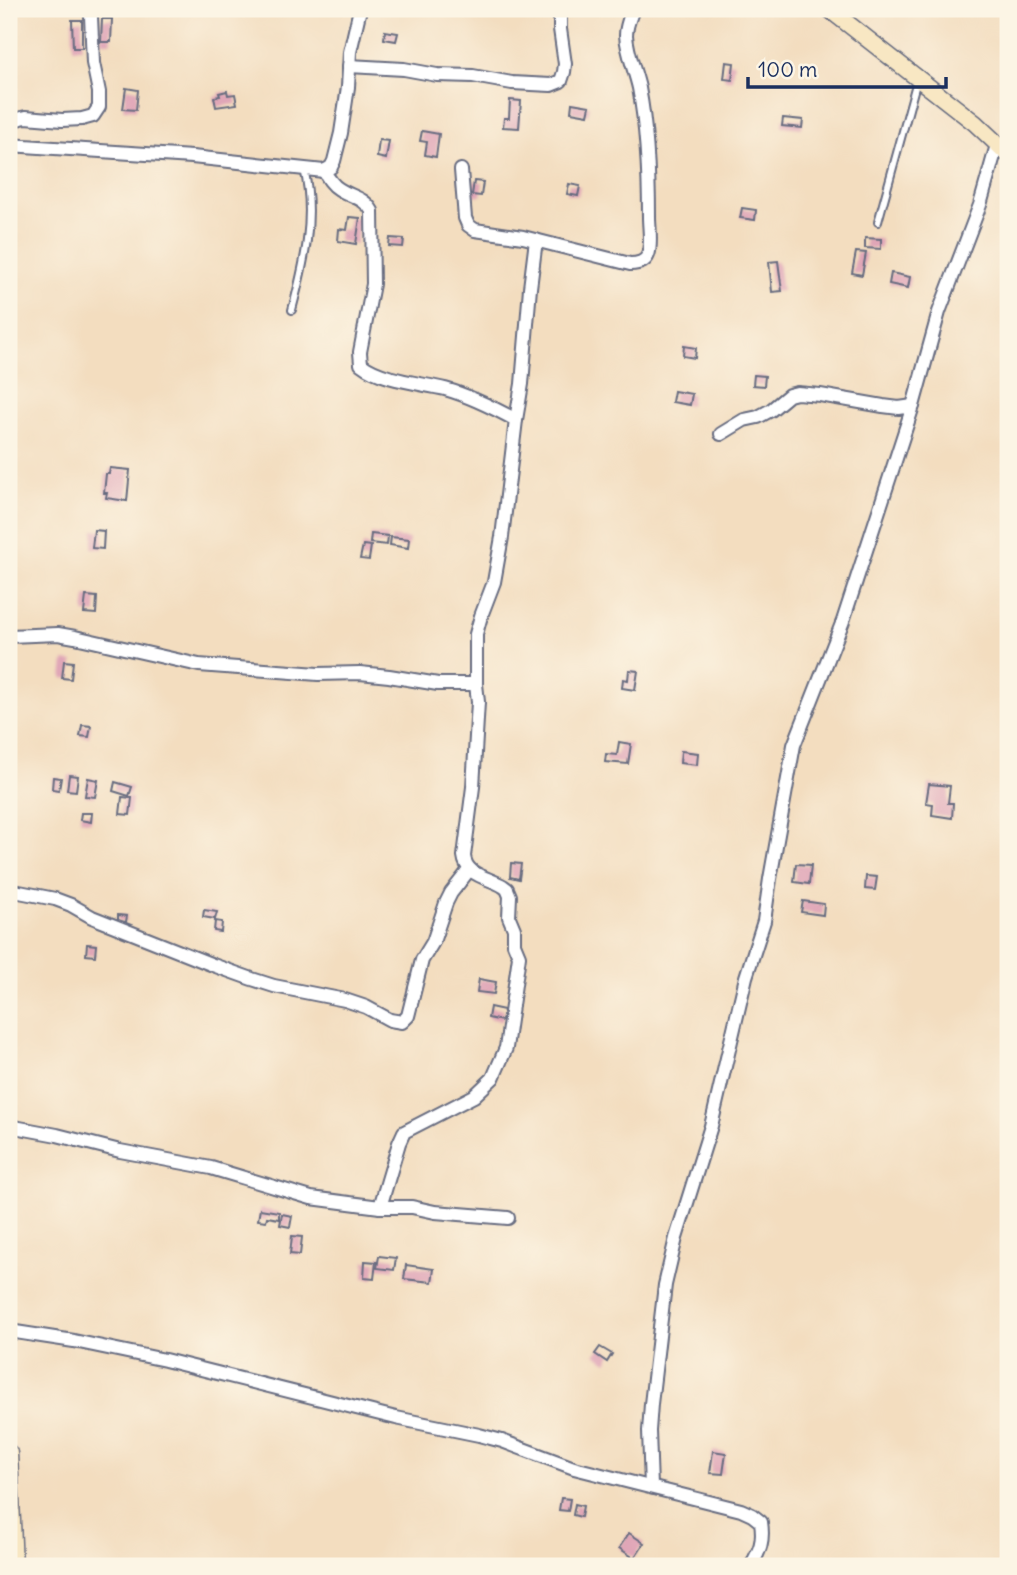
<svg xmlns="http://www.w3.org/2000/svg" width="1017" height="1575" font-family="Delius,sans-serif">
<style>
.building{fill:#e0a6b7}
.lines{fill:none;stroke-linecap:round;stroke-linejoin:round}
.lane-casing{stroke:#676c80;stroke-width:10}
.street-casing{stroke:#676c80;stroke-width:16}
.secondary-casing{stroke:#676c80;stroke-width:19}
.lane{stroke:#fff;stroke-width:6}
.street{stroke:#fff;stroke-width:12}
.secondary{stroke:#f8e7c3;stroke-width:16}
</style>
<rect width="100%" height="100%" fill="#fcf5e5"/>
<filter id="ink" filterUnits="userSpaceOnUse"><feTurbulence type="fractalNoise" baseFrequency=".0143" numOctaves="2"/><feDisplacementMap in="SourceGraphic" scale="14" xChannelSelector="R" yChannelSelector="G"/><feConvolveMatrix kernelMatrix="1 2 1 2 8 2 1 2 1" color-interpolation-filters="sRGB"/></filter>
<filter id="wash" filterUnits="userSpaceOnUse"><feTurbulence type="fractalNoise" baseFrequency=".00686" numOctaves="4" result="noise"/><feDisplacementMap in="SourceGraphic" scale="28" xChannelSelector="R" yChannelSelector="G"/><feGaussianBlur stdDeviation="1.57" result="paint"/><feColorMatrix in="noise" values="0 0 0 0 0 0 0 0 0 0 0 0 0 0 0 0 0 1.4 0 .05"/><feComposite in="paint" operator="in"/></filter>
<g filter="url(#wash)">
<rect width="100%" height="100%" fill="#f3ddbf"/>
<g id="blocks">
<g class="building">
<polygon points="568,9 582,9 581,13 567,12"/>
<polygon points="102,19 112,19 111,42 101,42"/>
<polygon points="72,20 82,20 82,48 73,48"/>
<polygon points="385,31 398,33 396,41 384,39"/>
<polygon points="726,62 734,63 732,80 724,79"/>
<polygon points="126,88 138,90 136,110 123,109"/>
<polygon points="227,91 228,95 235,94 237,104 216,107 214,97 220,96 219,93"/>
<polygon points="510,100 521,101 519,128 503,127 504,118 509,118"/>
<polygon points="572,103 590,106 588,115 571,112"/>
<polygon points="783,118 803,120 802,128 782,126"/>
<polygon points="422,131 439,134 436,157 425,155 427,142 420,141"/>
<polygon points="379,140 389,141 386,159 377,157"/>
<polygon points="474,181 483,182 481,196 472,195"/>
<polygon points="569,184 580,186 578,196 567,194"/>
<polygon points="742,208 756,210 755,220 740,218"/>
<polygon points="349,217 360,218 356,244 338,241 339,229 347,230"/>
<polygon points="390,238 404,239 403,247 389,246"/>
<polygon points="865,238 881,239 881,249 865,248"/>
<polygon points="856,252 866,253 862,275 852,273"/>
<polygon points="778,261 782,291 772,292 769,262"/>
<polygon points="891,273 910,277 908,288 889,284"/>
<polygon points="684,346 696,348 695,358 683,356"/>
<polygon points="754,375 765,376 764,386 753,385"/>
<polygon points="674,391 692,394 690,405 672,402"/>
<polygon points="110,468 130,470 127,501 106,498 107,493 104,493 106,474 109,474"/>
<polygon points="94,530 104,531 103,549 92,548"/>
<polygon points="371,534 388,536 387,545 370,543"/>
<polygon points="391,537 409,539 408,548 390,545"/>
<polygon points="363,545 371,546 369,560 360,559"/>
<polygon points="86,596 97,597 96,614 84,613"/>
<polygon points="64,661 73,662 71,679 62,678"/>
<polygon points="629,670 638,671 635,690 622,688 623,679 628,680"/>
<polygon points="82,725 91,726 89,737 80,736"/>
<polygon points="619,742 631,744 628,764 605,762 606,754 617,755"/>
<polygon points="681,751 698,753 697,765 680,763"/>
<polygon points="69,775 78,776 76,791 67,790"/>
<polygon points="53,777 61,778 59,790 52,789"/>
<polygon points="88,778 98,780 95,797 85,796"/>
<polygon points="115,782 132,787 129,796 113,791"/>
<polygon points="929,784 950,786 948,803 953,803 952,818 932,815 933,804 926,803"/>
<polygon points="122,797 132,798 130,815 120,814"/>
<polygon points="81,813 92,813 91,822 80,820"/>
<polygon points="511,863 521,864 519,879 510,877"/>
<polygon points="796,864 811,865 809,884 794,882"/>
<polygon points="866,876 877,877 875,890 865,889"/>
<polygon points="803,901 824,904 823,915 801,912"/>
<polygon points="204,910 217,912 215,919 203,917"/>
<polygon points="118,915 127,916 126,922 118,921"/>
<polygon points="215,921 222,922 221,932 214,931"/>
<polygon points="87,944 96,945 95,956 86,955"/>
<polygon points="479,979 496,982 494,994 477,992"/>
<polygon points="490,1007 504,1010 502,1021 488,1018"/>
<polygon points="260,1209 279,1212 279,1219 267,1217 266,1221 258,1220"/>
<polygon points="282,1214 292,1216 290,1227 280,1225"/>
<polygon points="292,1236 302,1237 300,1255 290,1254"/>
<polygon points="379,1256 396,1258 394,1270 377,1268"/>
<polygon points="365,1261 376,1262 374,1279 364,1278"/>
<polygon points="406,1265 434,1269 432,1282 404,1279"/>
<polygon points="600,1347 612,1354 607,1362 595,1354"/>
<polygon points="713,1451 726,1453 723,1474 710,1473"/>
<polygon points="561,1498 570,1499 568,1511 559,1510"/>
<polygon points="575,1504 583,1506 581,1517 573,1515"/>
<polygon points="629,1533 644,1543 634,1558 619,1548"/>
</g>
</g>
</g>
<g filter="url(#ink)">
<use href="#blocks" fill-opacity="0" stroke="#676c80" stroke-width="2"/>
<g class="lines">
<g class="lane-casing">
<g id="lane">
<polyline points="878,222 917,80"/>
<path d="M292,310C304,265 316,216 304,169"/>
</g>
</g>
<g class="street-casing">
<g id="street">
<polyline points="349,66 404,69 437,75 473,76 512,83 551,85 561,81 564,72 565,64 560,29 560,9"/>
<polyline points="9,121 26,117 62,120 82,119 93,116 99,107 99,92 93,63 91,16"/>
<polyline points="9,145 192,157 324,171 331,167 334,161 341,133 348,87 350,52 360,9"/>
<path d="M461,170L465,218L468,225L475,230L523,237L630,264C637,264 645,263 648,255C652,245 649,228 649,217C649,174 647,130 639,88C635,70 627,53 626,35C626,26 630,17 633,9"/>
<path d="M324,171C328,178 332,185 339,189C351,197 364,197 372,211L373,284L360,352L361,364C381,380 420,383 445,389C470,396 494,408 516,420"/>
<polyline points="721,434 744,420 758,417 771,410 789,395 797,393 820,395 883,406 899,408 913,406"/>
<polyline points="9,636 58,634 75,637 199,665 318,674 360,673 389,676 438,684 476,684"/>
<polyline points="9,890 55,899 71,905 92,917 213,965 252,979 274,986 345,1000 366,1007 390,1020 402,1022 408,1016 422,960 433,942 446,903 451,893 469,870"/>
<polyline points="9,1126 57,1135 120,1151 211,1168 311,1198 380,1207 412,1207 435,1212 508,1218"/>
<path d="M380,1207L399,1143L404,1132L474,1096L493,1078L506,1048L519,956L514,944V929L509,917L510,896L507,889L503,886C488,877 466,876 464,856L473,787L478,702L476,684V634L481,616L494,582L502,537L516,420L522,384L530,288L536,240"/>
<path d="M9,1331L74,1341L165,1360L396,1418L479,1435L502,1441L574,1468L741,1510L752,1515L761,1522C764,1541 760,1550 751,1566"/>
<polyline points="651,1487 649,1431 651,1404 665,1285 676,1238 711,1126 746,977 764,921 770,879 794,745 843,621 913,406 939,312 980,205 997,145"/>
</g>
</g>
<g class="secondary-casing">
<g id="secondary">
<polyline points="829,9 975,123 1008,154"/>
<polyline points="9,1453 14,1566"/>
</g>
</g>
<use href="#lane" class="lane"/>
<use href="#street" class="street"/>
<use href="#secondary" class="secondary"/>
</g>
</g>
<rect width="1017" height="1575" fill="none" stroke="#fcf5e5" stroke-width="35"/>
<path d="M748 77v10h198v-10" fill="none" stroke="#1b2f5e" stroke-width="3.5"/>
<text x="758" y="77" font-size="21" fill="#1b2f5e" stroke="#fcf5e5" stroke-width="5" paint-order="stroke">100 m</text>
</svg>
